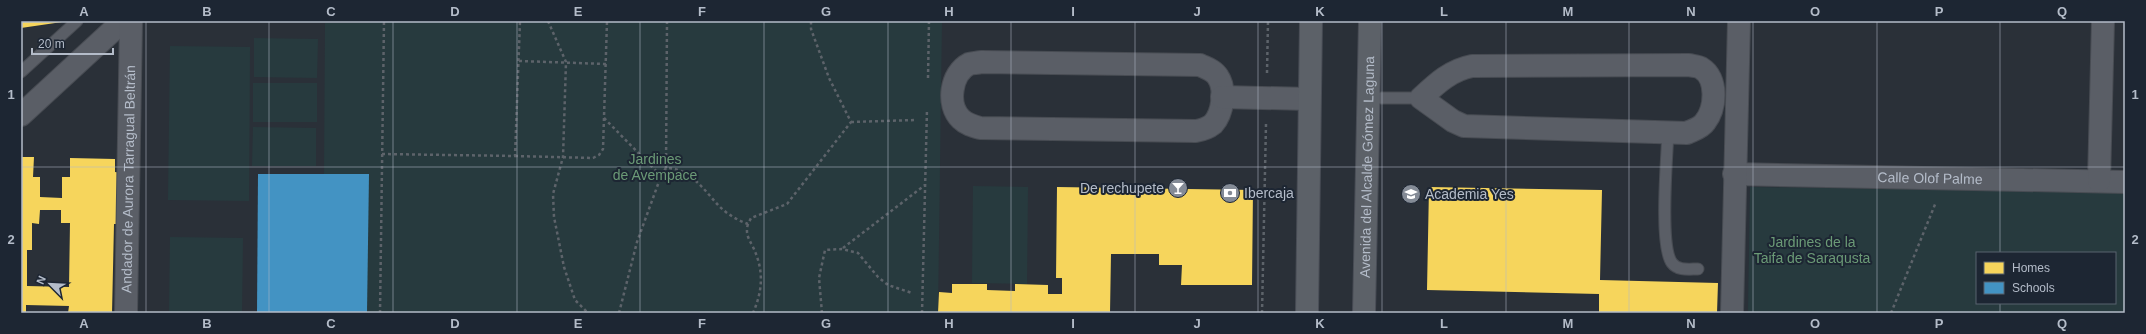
<svg xmlns="http://www.w3.org/2000/svg" width="2146" height="334" font-family="Helvetica,sans-serif">
<style>
.green{fill:#273a3e;fill-rule:evenodd}
.homes{fill:#f6d55c;fill-rule:evenodd}
.schools{fill:#4393c3}
.lines{fill:none;stroke-linecap:round;stroke-linejoin:round}
.lane-casing{stroke:#484c53;stroke-width:13}
.street-casing{stroke:#484c53;stroke-width:24}
.primary-casing{stroke:#484c55;stroke-width:24}
.path{stroke:#5d636a;stroke-width:2.5;stroke-dasharray:3 3;stroke-linecap:butt}
.lane{stroke:#5a5e66;stroke-width:11}
.street{stroke:#5a5e66;stroke-width:22}
.primary{stroke:#5c6168;stroke-width:22}
.grid{fill:none;stroke:#b4bcc9;stroke-width:1;stroke-opacity:0.55}
.labels{text-anchor:middle;stroke-width:4;stroke-linejoin:round;paint-order:stroke}
.park-label{font-size:14px;fill:#6b9a76;stroke:#1d2633}
.street-label{font-size:14px;fill:#b4bcc9;stroke:#1d2633}
.poi-label{font-size:14px;fill:#b4bcc9;stroke:#1d2633;text-anchor:start}
.neatline{fill:none;stroke:#b4bcc9;stroke-width:1.5}
.grid-label{font-size:13px;text-anchor:middle;font-weight:bold;fill:#b4bcc9}
</style>
<rect width="100%" height="100%" fill="#2a3038"/>
<g class="green">
<polygon points="370,21 942,21 938,313 367,313 324,174 325,23 370,23"/>
<polygon points="254,38 318,39 317,78 254,77"/>
<polygon points="170,46 250,47 249,201 168,200"/>
<rect x="253" y="83" width="64" height="39"/>
<polygon points="253,127 316,128 316,166 252,166"/>
<polygon points="973,186 1028,187 1027,284 972,283"/>
<path d="M1750,187L2125,192V313H1748ZM1977,253H2115V303H1977Z"/>
<polygon points="170,237 243,238 242,313 169,313"/>
</g>
<g class="homes">
<polygon points="21,21 62,21 62,22 21,28"/>
<path d="M21,157H34L33,177H40V197L62,198V177H70V158L115,159V172L122,173L120,224H114L112,313H68L69,306L26,305V313H21ZM40,210H61V223H70L69,287L27,286V250H32V223L39,224Z"/>
<polygon points="1057,187 1253,190 1252,285 1181,285 1182,265 1159,265 1159,254 1111,254 1110,313 938,313 939,292 952,293 952,284 987,284 987,290 1015,291 1015,284 1048,285 1048,294 1062,294 1062,278 1056,278"/>
<polygon points="1429,187 1602,190 1600,280 1718,283 1717,313 1599,313 1599,294 1427,290"/>
</g>
<polygon class="schools" points="258,174 369,174 367,313 257,313"/>
<g class="lines">
<g class="lane-casing">
<g id="lane">
<polyline points="21,72 77,21"/>
<polyline points="1369,98 1421,98"/>
<path d="M1668,132C1667,157 1659,246 1672,263C1678,271 1689,269 1698,269"/>
</g>
</g>
<g class="street-casing">
<g id="street">
<path d="M981,62L1200,65C1206,68 1214,70 1218,77C1226,89 1223,113 1213,124C1208,128 1202,130 1196,131L980,128C973,126 966,124 961,119C946,105 951,73 969,64C972,63 977,63 981,62Z"/>
<path d="M1689,65C1693,66 1698,66 1701,68C1718,78 1716,108 1705,122C1701,128 1693,130 1687,133L1464,126L1453,121L1421,98C1437,83 1451,70 1472,66Z"/>
<polyline points="1222,97 1309,99"/>
<polyline points="21,115 123,21"/>
<path id="s1" d="M1734,174L2125,182"/>
<polyline points="2099,181 2103,21"/>
<path id="s2" d="M126,313L131,21"/>
<polyline points="1732,313 1739,21"/>
</g>
</g>
<g class="primary-casing">
<g id="primary">
<polyline points="1307,313 1311,21"/>
<path id="s3" d="M1364,313L1370,21"/>
</g>
</g>
<g class="path">
<polyline points="548,21 566,62 563,157 553,194 554,217 564,267 575,300 588,313"/>
<path d="M667,21L666,168C690,168 704,190 719,206C727,214 737,220 748,224L751,218L787,204L851,122L829,78L811,29V21"/>
<polyline points="519,61 606,64"/>
<polyline points="1267,73 1268,21"/>
<polyline points="928,78 929,21"/>
<polyline points="604,118 661,176"/>
<polyline points="851,122 915,120"/>
<polyline points="382,154 515,156 520,21"/>
<polyline points="515,156 593,158 599,155 603,149 607,21"/>
<path d="M748,224C745,234 749,239 753,247C764,270 763,290 753,313"/>
<polyline points="843,248 925,185"/>
<polyline points="380,313 384,21"/>
<polyline points="619,313 637,242 661,176 666,168"/>
<polyline points="822,313 819,278 825,250 842,249 858,253 878,277 888,285 912,293"/>
<polyline points="922,313 927,109"/>
<polyline points="1262,313 1266,124"/>
<polyline points="1891,313 1936,202"/>
</g>
<use href="#lane" class="lane"/>
<use href="#street" class="street"/>
<use href="#primary" class="primary"/>
</g>
<path class="grid" d="M146,21V313M269,21V313M393,21V313M517,21V313M640,21V313M764,21V313M888,21V313M1011,21V313M1135,21V313M1258,21V313M1382,21V313M1506,21V313M1629,21V313M1753,21V313M1877,21V313M2000,21V253M21,167H2125M2000,303V313"/>
<defs>
<g id="bar-disc" transform="scale(1)"><circle r="9.5" fill="#848b96" stroke="#1d2633"/><path d="M-6-5H6L.8 .8V4.5H3.5V6h-7V4.5H-.8V.8Z" fill="#fff"/></g>
<g id="bank-disc" transform="scale(1)"><circle r="9.5" fill="#848b96" stroke="#1d2633"/><path d="M-6-4H6V4H-6ZM0-2.3a2.3 2.3 0 1 0 0 4.6a2.3 2.3 0 1 0 0-4.6Z" fill="#fff"/></g>
<g id="school-disc" transform="scale(1)"><circle r="9.5" fill="#848b96" stroke="#1d2633"/><path d="M0-5L7-2L0 1L-7-2ZM-4 1L0 2.5L4 1V4Q0 6-4 4Z" fill="#fff"/></g>
</defs>
<g fill-rule="evenodd">
<use href="#bar-disc" x="1178" y="188"/>
<use href="#bank-disc" x="1230" y="193"/>
<use href="#school-disc" x="1411" y="194"/>
</g>
<g class="labels">
<g class="park-label">
<text x="655" y="164">Jardines<tspan x="655" dy="16">de Avempace</tspan></text>
<text x="1812" y="247">Jardines de la<tspan x="1812" dy="16">Taifa de Saraqusta</tspan></text>
</g>
<g class="street-label">
<text dy="5" stroke="none"><textPath href="#s3" startOffset="146">Avenida del Alcalde Gómez Laguna</textPath></text>
<text dy="5" stroke="none"><textPath href="#s1" startOffset="196">Calle Olof Palme</textPath></text>
<text dy="5" stroke="none"><textPath href="#s2" startOffset="134">Andador de Aurora Tarragual Beltrán</textPath></text>
</g>
<g class="poi-label">
<text x="1164" y="193" text-anchor="end">De rechupete</text>
<text x="1244" y="198">Ibercaja</text>
<text x="1425" y="199">Academia Yes</text>
</g>
</g>
<rect width="2146" height="334" fill="none" stroke="#1d2633" stroke-width="44"/>
<rect x="1976" y="252" width="140" height="52" fill="#1d2633" stroke="#59626f"/>
<rect x="1984" y="262" width="20" height="12" fill="#f6d55c" stroke="#59626f"/>
<text x="2012" y="272" font-size="12" fill="#b4bcc9">Homes</text>
<rect x="1984" y="282" width="20" height="12" fill="#4393c3" stroke="#59626f"/>
<text x="2012" y="292" font-size="12" fill="#b4bcc9">Schools</text>
<g transform="translate(50 284) rotate(294)" stroke="#1d2633" stroke-width="3" paint-order="stroke">
<path d="M0-3L7 15L0 10L-7 15Z" fill="#b4bcc9"/>
<text y="-6" font-size="11" font-weight="bold" text-anchor="middle" fill="#b4bcc9">N</text>
</g>
<path d="M32 48v6h81v-6" fill="none" stroke="#b4bcc9" stroke-width="2"/>
<text x="38" y="48" font-size="12" fill="#b4bcc9" stroke="#1d2633" stroke-width="3" paint-order="stroke">20 m</text>
<rect x="22" y="22" width="2102" height="290" class="neatline"/>
<g class="grid-label">
<text x="84" y="16">A</text>
<text x="207" y="16">B</text>
<text x="331" y="16">C</text>
<text x="455" y="16">D</text>
<text x="578" y="16">E</text>
<text x="702" y="16">F</text>
<text x="826" y="16">G</text>
<text x="949" y="16">H</text>
<text x="1073" y="16">I</text>
<text x="1197" y="16">J</text>
<text x="1320" y="16">K</text>
<text x="1444" y="16">L</text>
<text x="1568" y="16">M</text>
<text x="1691" y="16">N</text>
<text x="1815" y="16">O</text>
<text x="1939" y="16">P</text>
<text x="2062" y="16">Q</text>
<text x="11" y="99">1</text>
<text x="2135" y="99">1</text>
<text x="11" y="244">2</text>
<text x="2135" y="244">2</text>
<text x="84" y="328">A</text>
<text x="207" y="328">B</text>
<text x="331" y="328">C</text>
<text x="455" y="328">D</text>
<text x="578" y="328">E</text>
<text x="702" y="328">F</text>
<text x="826" y="328">G</text>
<text x="949" y="328">H</text>
<text x="1073" y="328">I</text>
<text x="1197" y="328">J</text>
<text x="1320" y="328">K</text>
<text x="1444" y="328">L</text>
<text x="1568" y="328">M</text>
<text x="1691" y="328">N</text>
<text x="1815" y="328">O</text>
<text x="1939" y="328">P</text>
<text x="2062" y="328">Q</text>
</g>
</svg>
